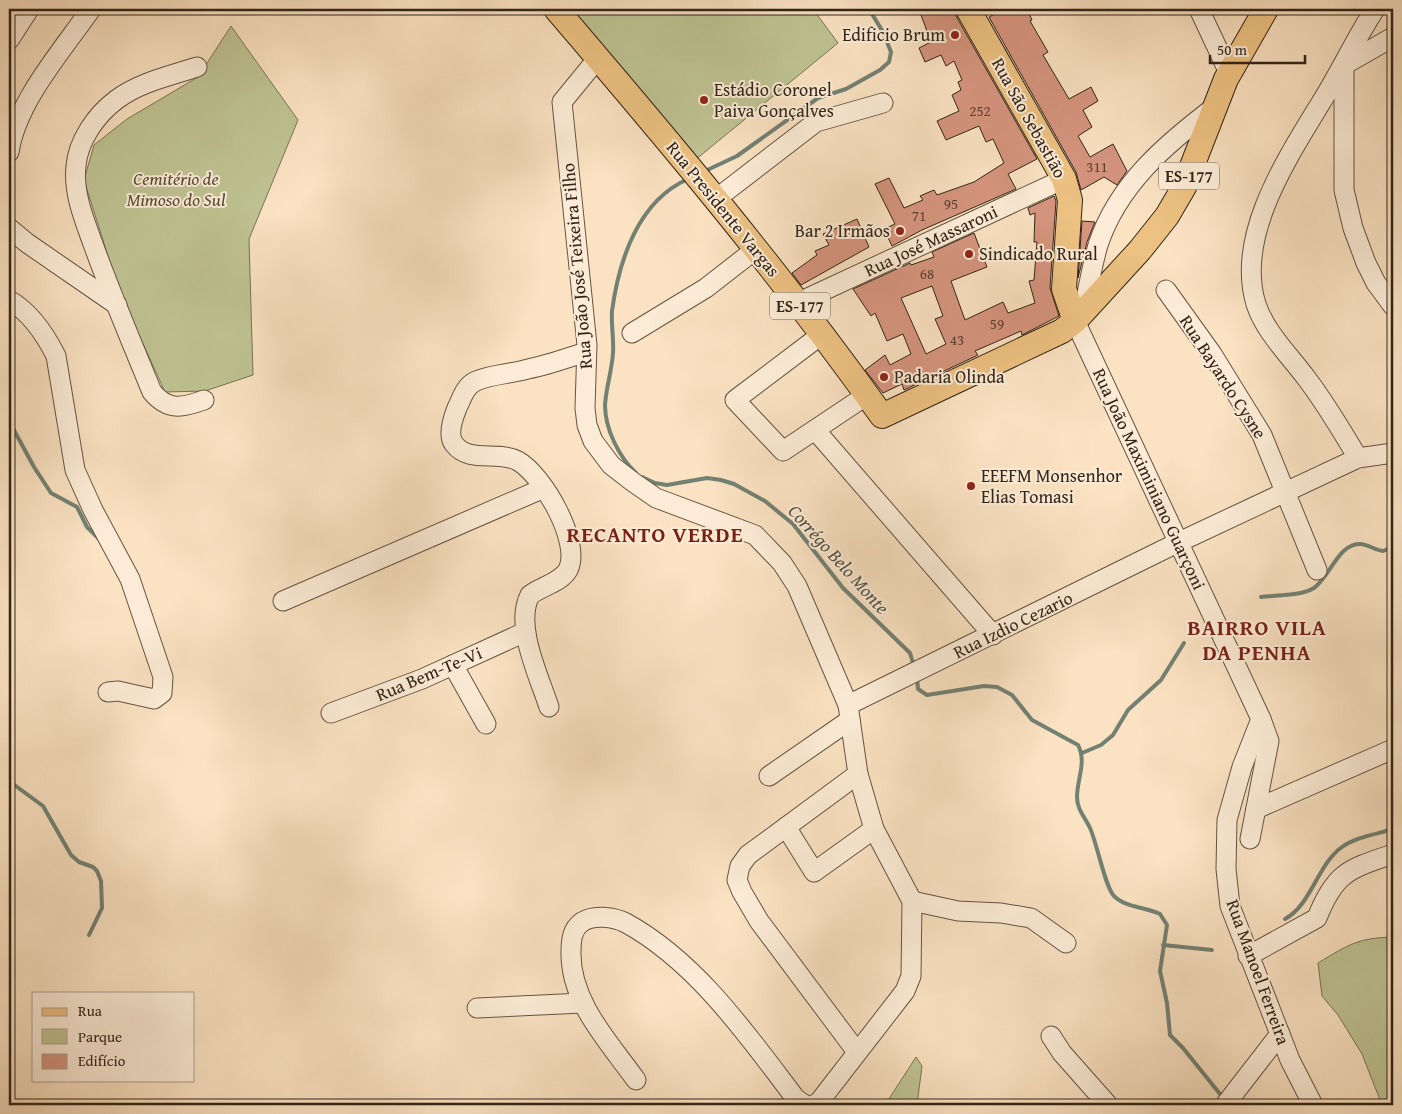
<svg xmlns="http://www.w3.org/2000/svg" width="1402" height="1114" font-family="'Gentium Book Plus',serif">
<style>
.green{fill:#bfc393;stroke:#787456}
.lines{fill:none;stroke-linecap:round;stroke-linejoin:round}
.stream{stroke:#738173;stroke-width:4}
.building{fill:#d5947e;stroke:#322518;fill-rule:evenodd}
.minor-casing{stroke:#645442;stroke-width:21}
.major-casing{stroke:#322518;stroke-width:26}
.minor{stroke:#fcecd7;stroke-width:19}
.major{stroke:#edc181;stroke-width:24}
.poi-dot{fill:#8f2418;stroke:#fcecd7;stroke-width:2}
.labels{text-anchor:middle;stroke-width:4;stroke-linejoin:round;paint-order:stroke}
.number-label{font-size:15px;fill:#5b4132}
.shield{fill:#fcecd7;stroke:#6f6151;stroke-width:1}
.shield-label{font-size:16px;font-weight:bold;fill:#322518}
.poi-label{font-size:18px;fill:#322518;stroke:#fcecd7;text-anchor:start}
.street-label{font-size:18px;fill:#322518;stroke:#fcecd7}
.park-label{font-size:18px;font-style:italic;fill:#554c37;stroke:#fcecd7}
.water-label{font-size:19px;font-style:italic;fill:#535345;stroke:#fcecd7}
.district-label{font-size:22px;font-weight:bold;letter-spacing:1px;fill:#7a1f14;stroke:#fcecd7}
</style>
<rect width="100%" height="100%" fill="#fae2c2"/>
<filter id="stains"><feTurbulence type="fractalNoise" baseFrequency=".004" numOctaves="4"/><feColorMatrix values="0 0 0 0 .2 0 0 0 0 .09 0 0 0 0 .02 0 0 0 .5 -.17"/></filter>
<radialGradient id="worn" r=".72"><stop offset=".6" stop-color="#630" stop-opacity="0"/><stop offset="1" stop-color="#630" stop-opacity=".3"/></radialGradient>
<g class="green">
<polygon points="569,9 813,9 838,43 689,165"/>
<polygon points="231,26 298,120 249,239 253,375 205,391 165,392 119,291 84,180 94,145 127,119 198,77"/>
<path d="M1393,937V1105H1382L1362,1054L1338,1015L1322,996L1318,963C1348,945 1357,938 1393,937Z"/>
<polygon points="916,1057 922,1066 917,1105 885,1105"/>
</g>
<g class="lines">
<g class="stream">
<polyline points="703,172 737,156 818,98 846,89 880,70 889,62 891,52 883,32 869,9"/>
<polyline points="9,421 34,467 51,493 77,507 87,527 101,541"/>
<path d="M636,473C619,457 605,429 605,405C606,388 612,370 613,353C614,339 611,325 612,311C619,260 638,201 688,179"/>
<polyline points="642,477 655,483 667,485 707,478 721,480 734,484 765,501 793,524 843,588 910,653 914,666"/>
<path d="M1261,597C1277,595 1301,596 1314,588C1330,577 1339,542 1361,544C1369,545 1375,550 1383,551L1393,547"/>
<path d="M917,678L918,689L927,695L984,686L997,687L1012,695L1032,720L1078,745C1087,762 1077,779 1077,797C1077,810 1085,817 1090,828C1097,843 1105,887 1114,896C1126,908 1146,907 1160,914L1167,925L1160,971L1167,1003L1170,1035L1183,1048L1224,1099"/>
<polyline points="1082,753 1101,745 1113,735 1128,710 1161,680 1184,643"/>
<polyline points="9,781 43,806 71,855 79,862 93,867 97,871 101,881 102,908 89,935"/>
<path d="M1285,919C1312,904 1317,865 1342,847C1356,837 1377,834 1393,829"/>
<polyline points="1163,945 1212,950"/>
</g>
</g>
<g class="building">
<polygon points="925,9 954,9 956,16 1037,159 1008,174 1016,189 922,230 892,246 884,229 895,224 875,184 889,178 904,208 923,200 920,196 934,190 937,195 974,182 1004,163 993,139 986,142 979,126 946,140 937,121 959,111 952,95 961,90 958,82 962,80 954,61 946,66 941,55 925,62 919,48 931,42 921,15 926,12"/>
<polygon points="1005,9 1027,9 1032,20 1030,21 1048,52 1043,55 1069,99 1091,87 1098,101 1083,110 1092,127 1078,136 1090,157 1113,144 1127,171 1117,185 1104,177 1081,190 1076,172 989,17"/>
<path d="M1054,196L1056,201L1050,288L1059,316L1022,335L1021,331L975,351L978,355L904,390L902,384L883,393L865,370L885,355L890,365L911,354L903,334L887,341L875,313L871,316L853,289L910,263L911,265L934,257L932,252L974,233L987,267L951,281L965,320L1003,302L1008,313L1035,303L1029,281L1034,280L1037,242H1034L1035,213L1030,215L1028,208ZM932,286L943,316L935,319L946,344L926,354L901,298Z"/>
<polygon points="857,219 869,247 801,285 792,273 817,255 815,251 829,245 823,234"/>
<polygon points="1082,221 1095,222 1087,242 1078,278"/>
</g>
<g class="lines">
<g class="minor-casing">
<g id="minor">
<polyline points="1199,9 1229,73"/>
<polyline points="1393,37 1344,65 1344,190 1353,228 1366,263 1376,283 1393,306"/>
<polyline points="9,40 29,9"/>
<polyline points="598,58 562,102 587,345 585,408 587,425 593,441 611,465 633,482 656,498 755,535 782,563 797,586 848,705 858,774 874,829 912,901 911,976 905,991 819,1102 814,1105"/>
<path d="M197,67C170,76 140,82 116,100C96,115 78,141 76,166C73,193 84,219 93,244C111,294 132,343 152,392C168,411 182,408 204,400"/>
<path d="M9,152C17,101 62,51 91,9"/>
<polyline points="716,199 816,122 883,103"/>
<polyline points="9,228 27,243 117,305"/>
<polyline points="1166,290 1212,354 1262,435 1317,570"/>
<path d="M9,300C30,312 45,334 56,356L75,470L93,510L130,579L163,677L162,693L154,699L118,691L108,692"/>
<polyline points="797,303 1064,179"/>
<path d="M1084,309C1088,288 1092,266 1098,245C1118,184 1167,143 1216,106"/>
<polyline points="1075,321 1261,719 1269,741 1250,839"/>
<polyline points="632,333 706,288 756,249"/>
<polyline points="821,335 735,400 783,451 867,395"/>
<polyline points="816,431 993,635"/>
<path d="M1358,458C1342,431 1326,404 1307,379C1290,356 1265,332 1256,304C1234,232 1293,150 1328,91C1344,64 1358,35 1375,9"/>
<polyline points="283,601 544,488"/>
<polyline points="453,665 486,724"/>
<polyline points="848,705 1177,543 1358,458 1393,453"/>
<path d="M549,707C539,676 514,625 530,595C542,586 560,583 568,570C582,543 543,475 518,461C498,450 469,464 454,444C447,435 453,418 457,408C462,398 465,386 476,381C492,374 511,374 528,369C548,365 567,358 586,352"/>
<polyline points="331,713 422,679 525,632"/>
<polyline points="1261,719 1242,767 1227,820 1226,869 1230,906 1290,1060 1313,1105"/>
<polyline points="769,776 850,720"/>
<polyline points="1256,809 1393,749"/>
<polyline points="786,827 814,872 874,829"/>
<polyline points="912,901 958,911 1001,913 1031,918 1066,943"/>
<path d="M1248,956L1317,918C1335,872 1349,869 1393,854"/>
<polyline points="477,1008 583,1003"/>
<polyline points="1051,1036 1062,1053 1108,1105"/>
<polyline points="857,1052 759,921 742,892 737,880 740,866 748,855 858,774"/>
<path d="M636,1080C609,1042 570,1002 571,952C571,940 572,929 582,922C594,914 614,917 626,923C697,962 748,1036 796,1099L805,1105"/>
<polyline points="1225,1105 1280,1034"/>
</g>
</g>
<g class="major-casing">
<g id="major">
<path d="M556,9C669,141 781,274 882,416L1062,331L1075,321L1140,250L1167,216L1184,187L1226,79L1266,9"/>
<polyline points="968,9 1064,179 1070,200 1064,289 1075,321"/>
</g>
</g>
<use href="#minor" class="minor"/>
<use href="#major" class="major"/>
</g>
<g class="poi-dot">
<circle cx="955" cy="35" r="5"/>
<circle cx="704" cy="100" r="5"/>
<circle cx="900" cy="231" r="5"/>
<circle cx="969" cy="254" r="5"/>
<circle cx="884" cy="377" r="5"/>
<circle cx="971" cy="486" r="5"/>
</g>
<g class="labels">
<g class="number-label">
<text x="980" y="116">252</text>
<text x="1097" y="172">311</text>
<text x="951" y="209">95</text>
<text x="919" y="221">71</text>
<text x="927" y="279">68</text>
<text x="997" y="329">59</text>
<text x="957" y="345">43</text>
</g>
<g class="shield">
<rect x="1159" y="162.5" width="60" height="27" rx="4"/>
<rect x="770" y="292.5" width="60" height="27" rx="4"/>
</g>
<g class="shield-label">
<text x="1189" y="182">ES-177</text>
<text x="800" y="312">ES-177</text>
</g>
<g class="poi-label">
<text x="945" y="41" text-anchor="end">Edificio Brum</text>
<text x="714" y="96">Estádio Coronel<tspan x="714" dy="21">Paiva Gonçalves</tspan></text>
<text x="890" y="237" text-anchor="end">Bar 2 Irmãos</text>
<text x="979" y="260">Sindicado Rural</text>
<text x="894" y="383">Padaria Olinda</text>
<text x="981" y="482">EEEFM Monsenhor<tspan x="981" dy="21">Elias Tomasi</tspan></text>
</g>
<g class="street-label">
<text transform="translate(1029 118) rotate(61)" y="6">Rua São Sebastião</text>
<text transform="translate(723 209) rotate(51)" y="6">Rua Presidente Vargas</text>
<text transform="translate(931 241) rotate(-25)" y="6">Rua José Massaroni</text>
<text transform="translate(577 266) rotate(-95)" y="6">Rua João José Teixeira Filho</text>
<text transform="translate(1223 377) rotate(57)" y="6">Rua Bayardo Cysne</text>
<text transform="translate(1149 479) rotate(65)" y="6">Rua João Maximiniano Guarçoni</text>
<text transform="translate(1013 625) rotate(-26)" y="6">Rua Izdio Cezario</text>
<text transform="translate(429 674) rotate(-23)" y="6">Rua Bem-Te-Vi</text>
<text transform="translate(1258 972) rotate(70)" y="6">Rua Manoel Ferreira</text>
</g>
<g class="park-label">
<text x="176" y="185">Cemitério de<tspan x="176" dy="21">Mimoso do Sul</tspan></text>
</g>
<g class="water-label">
<text transform="translate(839 559) rotate(48)" y="7">Corrégo Belo Monte</text>
</g>
<g class="district-label">
<text x="655" y="542">RECANTO VERDE</text>
<text x="1257" y="635">BAIRRO VILA<tspan x="1257" dy="25">DA PENHA</tspan></text>
</g>
</g>
<rect width="1402" height="1114" fill="none" stroke="#fae2c2" stroke-width="30"/>
<rect x="10" y="10" width="1382" height="1094" fill="none" stroke="#322518" stroke-width="2.5"/>
<rect x="15" y="15" width="1372" height="1084" fill="none" stroke="#322518"/>
<rect x="32" y="992" width="162" height="90" fill="#fcecd7" stroke="#ab9c8b"/>
<rect x="42" y="1008" width="25" height="8" fill="#edc181" stroke="#ab9c8b"/>
<text x="78" y="1016" font-size="15" fill="#322518">Rua</text>
<rect x="42" y="1029" width="25" height="15" fill="#bfc393" stroke="#ab9c8b"/>
<text x="78" y="1042" font-size="15" fill="#322518">Parque</text>
<rect x="42" y="1054" width="25" height="15" fill="#d5947e" stroke="#ab9c8b"/>
<text x="78" y="1066" font-size="15" fill="#322518">Edifício</text>
<path d="M1210 55v8h95v-8" fill="none" stroke="#322518" stroke-width="2.5"/>
<text x="1217" y="55" font-size="15" fill="#322518" stroke="#fcecd7" stroke-width="4" paint-order="stroke">50 m</text>
<rect width="100%" height="100%" filter="url(#stains)"/>
<rect width="100%" height="100%" fill="url(#worn)"/>
</svg>
